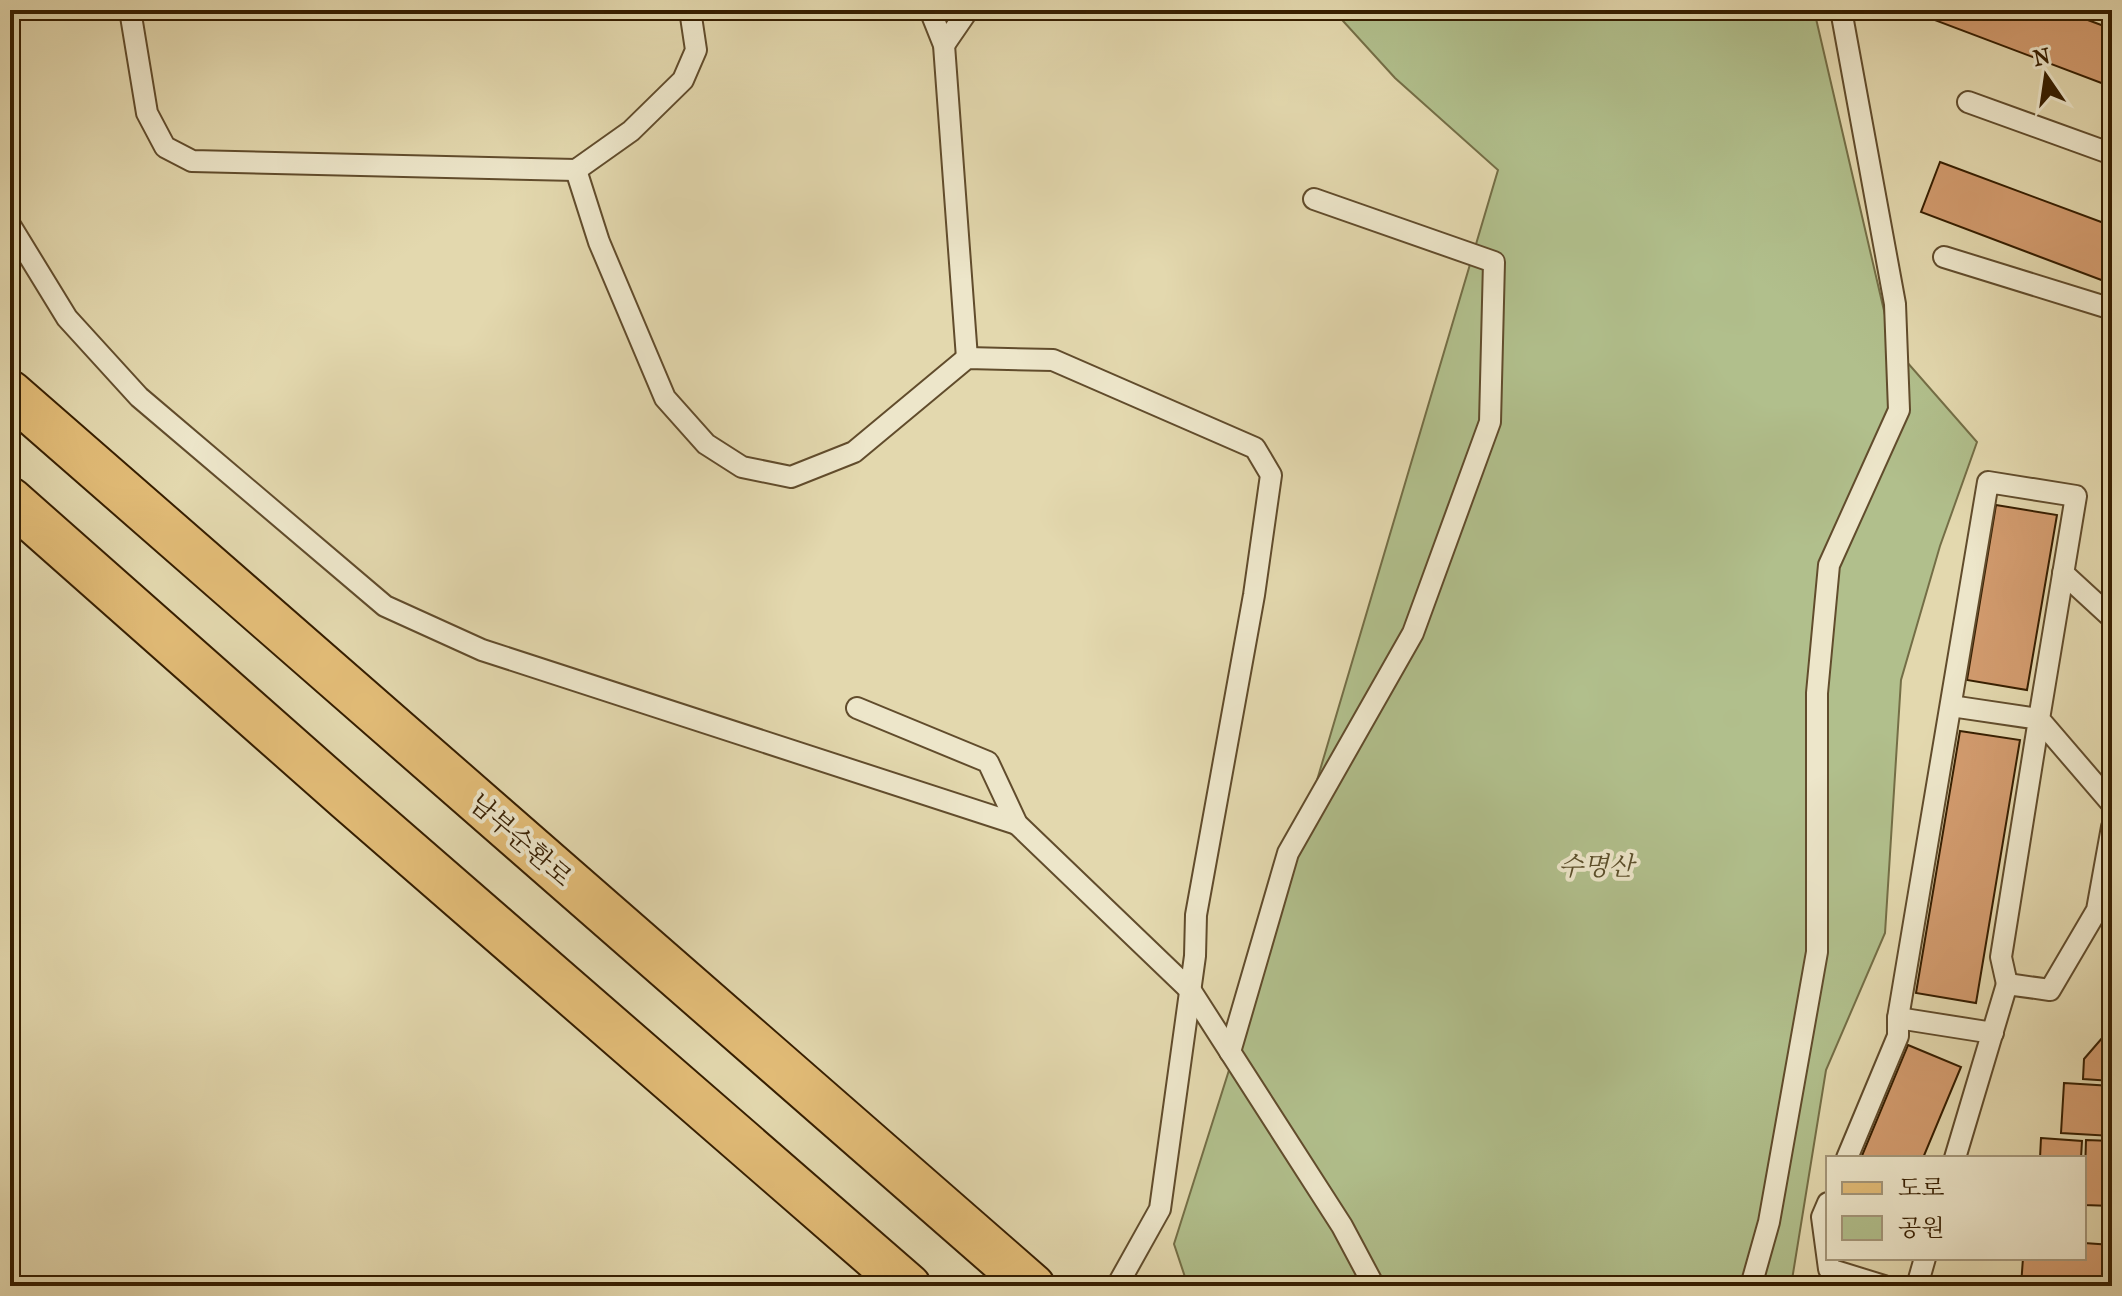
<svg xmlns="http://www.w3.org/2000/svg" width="2122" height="1296" font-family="'IM FELL French Canon','Noto Serif KR',serif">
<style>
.green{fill:#b1bf8c;stroke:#746e46;stroke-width:2}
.building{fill:#d29b6e;stroke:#361e00;stroke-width:2}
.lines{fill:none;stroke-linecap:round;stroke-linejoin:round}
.lane-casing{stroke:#614c2c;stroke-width:24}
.primary-casing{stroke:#361e00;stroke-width:48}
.lane{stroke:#ede6ca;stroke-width:20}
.primary{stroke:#e2bc77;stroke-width:44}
.labels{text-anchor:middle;stroke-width:8;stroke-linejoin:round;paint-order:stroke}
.street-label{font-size:26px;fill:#361e00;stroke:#ede6ca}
.park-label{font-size:26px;font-style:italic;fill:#5b4e2a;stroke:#ede6ca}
</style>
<rect width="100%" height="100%" fill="#e3d8ae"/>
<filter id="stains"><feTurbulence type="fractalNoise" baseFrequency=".0025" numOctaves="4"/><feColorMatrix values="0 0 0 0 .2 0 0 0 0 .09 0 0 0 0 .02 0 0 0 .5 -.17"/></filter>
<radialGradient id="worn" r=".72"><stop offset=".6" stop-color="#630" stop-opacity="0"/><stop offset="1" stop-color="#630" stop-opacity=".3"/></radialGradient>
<polygon class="green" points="1333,10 1814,10 1892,345 1977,442 1940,546 1901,680 1885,933 1826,1070 1791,1286 1188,1286 1174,1244 1261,969 1498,170 1395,78"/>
<g class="building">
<polygon points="1917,10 2061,10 2112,29 2112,87 1916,13"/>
<polygon points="1940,162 2112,226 2112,284 1921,212"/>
<polygon points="1996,505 2057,515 2027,690 1967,680"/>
<polygon points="1960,731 2020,740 1976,1003 1916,993"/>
<polygon points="2112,964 2112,999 2105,998 2107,969"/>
<polygon points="2105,1001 2112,1001 2112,1081 2083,1079 2084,1059 2103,1037"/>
<polygon points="1908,1045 1961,1067 1923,1158 1861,1158"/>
<polygon points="2064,1083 2112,1086 2112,1136 2061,1133"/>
<polygon points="2041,1138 2082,1141 2081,1158 2040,1158"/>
<polygon points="2086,1140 2112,1141 2112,1206 2084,1205"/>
<polygon points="2084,1243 2112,1245 2112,1286 2021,1286 2023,1258 2084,1258"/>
</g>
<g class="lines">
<g class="lane-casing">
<g id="lane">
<polyline points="130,10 147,113 165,147 192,161 576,170 631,131 683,80 696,50 690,10"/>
<polyline points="930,10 944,45 967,358"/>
<polyline points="944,45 968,10"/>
<polyline points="1968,102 2112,154"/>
<polyline points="576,170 599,242 665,398 706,444 742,467 791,477 854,452 967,358 1053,360 1255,448 1271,475 1254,595 1196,915 1195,956 1160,1209 1117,1286"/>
<polyline points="10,225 67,318 139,397 385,606 482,650 1017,824"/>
<polyline points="1944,257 2112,309"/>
<polyline points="2063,573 2112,618"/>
<polyline points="1951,706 2039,719 2001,957 2007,984"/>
<polyline points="857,708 988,762 1017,824 1191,991 1342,1226 1374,1286"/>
<polyline points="1898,1018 1993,1033"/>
<polyline points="1230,1052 1288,853 1413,633 1490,422 1494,262 1314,199"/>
<polyline points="1847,1158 1898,1036 1898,1018 1988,482 2076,496 2039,719 2112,804"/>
<polyline points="1955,1158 2007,984 2050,990 2097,910 2112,827"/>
<polyline points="1828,1203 1822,1217 1829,1269 1884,1286"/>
<polyline points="1751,1286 1769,1222 1817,952 1817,693 1829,565 1899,410 1895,304 1841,10"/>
<polyline points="1917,1286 1925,1258"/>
</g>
</g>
<g class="primary-casing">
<g id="primary">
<polyline points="10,393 1032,1286"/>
<polyline points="10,500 348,799 908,1286"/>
</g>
</g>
<use href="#lane" class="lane"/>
<use href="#primary" class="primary"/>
</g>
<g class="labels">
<g class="street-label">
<text transform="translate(521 840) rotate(41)" y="9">남부순환로</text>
</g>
<g class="park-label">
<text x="1596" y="875">수명산</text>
</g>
</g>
<rect width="2122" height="1296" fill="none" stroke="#e3d8ae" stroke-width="40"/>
<rect x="12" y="12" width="2098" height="1272" fill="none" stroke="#361e00" stroke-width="4"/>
<rect x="20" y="20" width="2082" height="1256" fill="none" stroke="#361e00" stroke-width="2"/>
<rect x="1826" y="1156" width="260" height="104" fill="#ede6ca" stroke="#a49679" stroke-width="2"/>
<rect x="1842" y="1182" width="40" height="12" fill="#e2bc77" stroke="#a49679" stroke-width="2"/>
<text x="1898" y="1196" font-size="24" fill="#361e00">도로</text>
<rect x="1842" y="1216" width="40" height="24" fill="#b1bf8c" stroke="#a49679" stroke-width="2"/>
<text x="1898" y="1236" font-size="24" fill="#361e00">공원</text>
<g transform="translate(2046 76) rotate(347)" stroke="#ede6ca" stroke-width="6" paint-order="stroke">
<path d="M0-6L14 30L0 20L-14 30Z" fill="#361e00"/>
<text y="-12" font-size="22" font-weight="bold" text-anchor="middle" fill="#361e00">N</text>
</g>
<rect width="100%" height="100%" filter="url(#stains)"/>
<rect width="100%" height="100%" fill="url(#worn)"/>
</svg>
